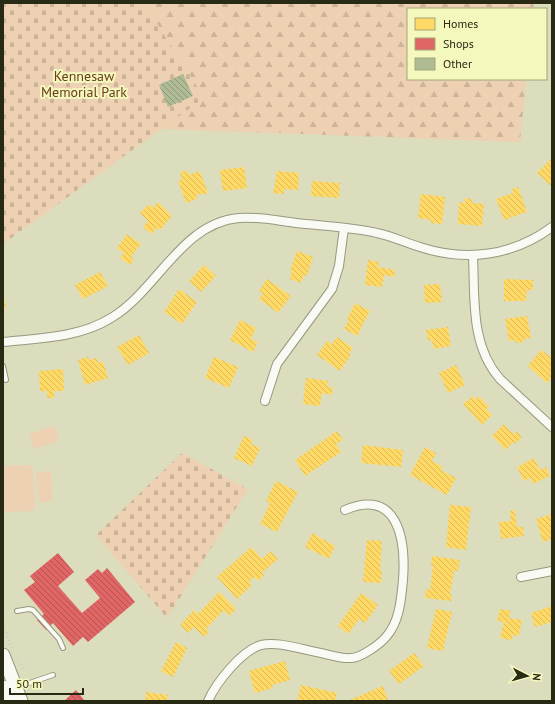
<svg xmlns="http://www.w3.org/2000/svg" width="555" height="704" font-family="'PT Sans',sans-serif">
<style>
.forest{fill:url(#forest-firs)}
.cemetery{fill:url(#cemetery-stones)}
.park{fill:#eed1b2}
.homes{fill:url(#homes-back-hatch)}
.shops{fill:url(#shops-back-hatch)}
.building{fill:url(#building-back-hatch)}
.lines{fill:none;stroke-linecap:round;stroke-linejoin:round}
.service-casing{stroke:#96987f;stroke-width:6}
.minor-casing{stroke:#96987f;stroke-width:10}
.trunk-casing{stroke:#96987f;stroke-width:15}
.path{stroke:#cbcbc2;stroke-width:2;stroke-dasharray:1 3;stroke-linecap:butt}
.service{stroke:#fafaf5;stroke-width:4}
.minor{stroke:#fafaf5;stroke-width:8}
.trunk{stroke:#fafaf5;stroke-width:13}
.labels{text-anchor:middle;stroke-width:4;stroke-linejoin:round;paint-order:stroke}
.park-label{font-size:14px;fill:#6a3b1e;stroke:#f5f8bd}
</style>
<defs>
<pattern id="forest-firs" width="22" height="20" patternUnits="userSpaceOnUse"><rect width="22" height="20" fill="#eed1b2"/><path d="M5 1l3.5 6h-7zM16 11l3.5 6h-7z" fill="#ccb498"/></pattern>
<pattern id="cemetery-stones" width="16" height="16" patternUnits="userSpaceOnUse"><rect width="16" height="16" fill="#eed1b2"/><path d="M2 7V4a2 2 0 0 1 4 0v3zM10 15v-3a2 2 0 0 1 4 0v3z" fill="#ccb498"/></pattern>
<pattern id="homes-back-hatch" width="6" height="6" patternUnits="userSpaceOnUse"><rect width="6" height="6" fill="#ffd966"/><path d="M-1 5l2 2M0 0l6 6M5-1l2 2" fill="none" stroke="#dbba58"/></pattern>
<pattern id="shops-back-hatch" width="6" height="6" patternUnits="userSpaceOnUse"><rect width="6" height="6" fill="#e06666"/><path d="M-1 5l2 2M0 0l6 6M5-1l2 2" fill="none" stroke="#b65453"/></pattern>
<pattern id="building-back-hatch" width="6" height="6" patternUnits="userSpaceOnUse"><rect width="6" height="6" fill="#afbb94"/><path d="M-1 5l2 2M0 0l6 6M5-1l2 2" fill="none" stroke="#8e9878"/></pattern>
</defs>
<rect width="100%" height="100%" fill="#dbddbd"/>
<polygon class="forest" points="144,3 534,3 533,9 408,9 408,79 526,79 520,142 161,129 204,98"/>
<g class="cemetery">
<polygon points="3,3 144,3 204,98 3,244"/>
<polygon points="182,453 248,489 167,618 96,535"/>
</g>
<g class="park">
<polygon points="54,426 59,441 34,449 29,434"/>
<polygon points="29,465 33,468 35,507 32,511 3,512 3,466"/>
<polygon points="49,471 51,473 52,501 39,503 36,473"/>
</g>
<g class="homes">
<polygon points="552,158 552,187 537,173"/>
<polygon points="244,167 247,188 223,191 220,170"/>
<polygon points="187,170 189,175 200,171 208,193 196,195 197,199 186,203 178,181 182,180 180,173"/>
<polygon points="277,171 299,173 298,190 284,189 284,194 273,193"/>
<polygon points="312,181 340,183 339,198 311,196"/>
<polygon points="518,187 527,212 504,220 496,199 513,193 512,189"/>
<polygon points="421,194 445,197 442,224 431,223 431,220 418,218"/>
<polygon points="465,198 472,199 472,203 484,204 482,226 458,224 459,202 465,203"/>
<polygon points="158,202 172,216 160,230 157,228 151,234 143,227 148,221 140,213 149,204 153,208"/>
<polygon points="127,234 141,244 131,257 134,260 130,265 120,258 124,253 117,248"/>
<polygon points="297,251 313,257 307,276 304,275 301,283 290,279 292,271 290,271"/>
<polygon points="368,260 379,262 378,267 395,270 394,277 384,275 382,287 365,285"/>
<polygon points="204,265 216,276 201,292 189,281"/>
<polygon points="100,272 108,286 83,299 75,285"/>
<polygon points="267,279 291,296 278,313 259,299 263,293 259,291"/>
<polygon points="504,279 533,280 533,290 527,290 526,301 504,301"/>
<polygon points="440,284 442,302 425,303 424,285"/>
<polygon points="179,289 197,302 182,324 164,312"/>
<polygon points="3,292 6,308 3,309"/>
<polygon points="355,303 370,311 357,336 344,329 349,320 347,319"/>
<polygon points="527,316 531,338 524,339 524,342 516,343 515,340 509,341 505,319"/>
<polygon points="240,320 256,328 251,339 258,342 253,352 230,340"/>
<polygon points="448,327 451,346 434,349 432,340 428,341 426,330"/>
<polygon points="139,335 149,353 128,365 117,347"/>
<polygon points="337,337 353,348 349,353 351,355 340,371 317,355 327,341 332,344"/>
<polygon points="541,350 551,357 552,356 552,377 547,383 528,366"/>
<polygon points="88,357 89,360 97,358 98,363 103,361 108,378 85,385 78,360"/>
<polygon points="214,357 238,367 229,388 205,378"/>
<polygon points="456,365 465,385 448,393 439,373"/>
<polygon points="63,369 64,391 54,391 54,398 47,398 47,391 40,391 39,371"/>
<polygon points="306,378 328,381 327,387 333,387 332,395 322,393 320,406 303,404"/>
<polygon points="473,396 476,400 479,396 489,407 486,409 492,415 482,425 463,404"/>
<polygon points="504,424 513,434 516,431 522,437 515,444 513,442 506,450 492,436"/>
<polygon points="337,431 343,440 336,444 341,452 305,476 295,460"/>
<polygon points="244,436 253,440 251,444 260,448 252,466 234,458"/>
<polygon points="363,445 403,450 401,467 361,463"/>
<polygon points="425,447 436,453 432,461 443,467 441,470 456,478 447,495 410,475"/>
<polygon points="534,458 540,470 546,467 550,476 533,484 530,478 524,481 517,467"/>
<polygon points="276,481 298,492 277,532 260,524 270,503 266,501"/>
<polygon points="450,505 471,507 466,550 446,547"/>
<polygon points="515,510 517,527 523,527 524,536 501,539 499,522 511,521 510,511"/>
<polygon points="552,514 552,539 543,542 536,519"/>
<polygon points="312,533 335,546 329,559 305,547"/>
<polygon points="367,540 382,541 380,570 382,570 381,583 363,582"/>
<polygon points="251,547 262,559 271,551 278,559 262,573 264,575 258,581 255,577 249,582 252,585 237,599 217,577"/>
<polygon points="432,556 460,560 458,571 454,571 450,595 452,595 451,601 425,598 426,589 430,590 433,565 431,565"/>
<polygon points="219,592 236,609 229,616 224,610 206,629 209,632 204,637 194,627 188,633 180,625 194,610 198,614"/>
<polygon points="361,593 378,605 365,623 359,619 348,634 338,626"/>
<polygon points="552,606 552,622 535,627 531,613"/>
<polygon points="436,609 452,612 443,651 427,648"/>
<polygon points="500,609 511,611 509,618 522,620 519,636 513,635 512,640 500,638 504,622 497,621"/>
<polygon points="176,642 187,648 173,677 161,671"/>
<polygon points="414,653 424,666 399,684 389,671"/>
<polygon points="285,661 290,680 272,685 273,688 255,693 249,671"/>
<polygon points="301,685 337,693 335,701 297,701"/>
<polygon points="383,686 388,700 347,701"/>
<polygon points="146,692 168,695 167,701 145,701"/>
</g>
<g class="shops">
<polygon points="58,553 74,572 58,586 82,613 100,598 85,580 98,569 102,573 107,568 135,602 88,642 83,637 73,646 53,623 46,630 37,620 44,614 24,590 35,582 30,576"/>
<polygon points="76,690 85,701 64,701"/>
</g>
<polygon class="building" points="183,74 193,96 168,107 159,85"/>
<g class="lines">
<g class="service-casing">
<g id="service">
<polyline points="3,366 6,380"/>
<polyline points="17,611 29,609 33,610 59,639 63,648"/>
<polyline points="18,687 53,675"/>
</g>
</g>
<g class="minor-casing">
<g id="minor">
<path d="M473,256C475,298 470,345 500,379L552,427"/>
<path d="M3,342C39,338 79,338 111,318C157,291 181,223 239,218C258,216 278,221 296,223C323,226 351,227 377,233C392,236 406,243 420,247C466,262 513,256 552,227"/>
<polyline points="265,401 277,364 332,289 339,266 344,228"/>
<polyline points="521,577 552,571"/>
<path d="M208,701C216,683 241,651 261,645C279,641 303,650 321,653C330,655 342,659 351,658C361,658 380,644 386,637C400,621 401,599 403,580C406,540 398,487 345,510"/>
</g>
</g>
<g class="trunk-casing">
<g id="trunk">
<polyline points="3,655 21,701"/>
<polyline points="3,687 9,701"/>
</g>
</g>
<g class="path">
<polyline points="3,625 12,648"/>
<polyline points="18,661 25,671"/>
<polyline points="34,693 35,701"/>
</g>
<use href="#service" class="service"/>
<use href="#minor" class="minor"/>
<use href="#trunk" class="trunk"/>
</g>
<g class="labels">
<g class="park-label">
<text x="84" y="81">Kennesaw<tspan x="84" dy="16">Memorial Park</tspan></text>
</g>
</g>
<rect width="555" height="704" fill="none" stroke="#292a14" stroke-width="8"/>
<rect x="407" y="8" width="140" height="72" fill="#f5f8bd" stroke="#a3a679"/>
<rect x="415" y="18" width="20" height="12" fill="#ffd966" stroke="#a3a679"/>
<text x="443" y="28" font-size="12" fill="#292a14">Homes</text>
<rect x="415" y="38" width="20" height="12" fill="#e06666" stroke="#a3a679"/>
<text x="443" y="48" font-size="12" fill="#292a14">Shops</text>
<rect x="415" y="58" width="20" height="12" fill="#afbb94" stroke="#a3a679"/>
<text x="443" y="68" font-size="12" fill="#292a14">Other</text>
<g transform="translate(527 676) rotate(96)" stroke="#f5f8bd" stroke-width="3" paint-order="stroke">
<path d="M0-3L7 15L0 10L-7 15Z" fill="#292a14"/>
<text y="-6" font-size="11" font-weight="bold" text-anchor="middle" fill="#292a14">N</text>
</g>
<path d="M10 688v6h73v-6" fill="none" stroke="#292a14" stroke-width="2"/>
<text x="16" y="688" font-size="12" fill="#292a14" stroke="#f5f8bd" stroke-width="3" paint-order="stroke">50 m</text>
</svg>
